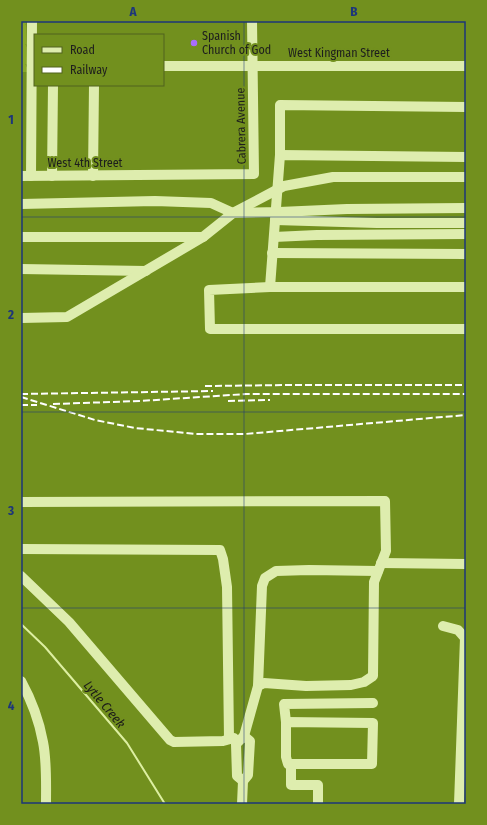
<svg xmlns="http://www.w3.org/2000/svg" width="487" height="825" font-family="'Fira Sans Condensed',sans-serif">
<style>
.park{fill:url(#park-tufts)}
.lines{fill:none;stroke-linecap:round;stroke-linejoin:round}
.stream{stroke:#ddefa1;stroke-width:2}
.minor{stroke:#deedae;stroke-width:10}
.rail{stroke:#fff;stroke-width:2;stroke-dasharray:7 3;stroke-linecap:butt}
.grid{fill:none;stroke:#1d367a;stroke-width:1;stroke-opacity:0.55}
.poi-dot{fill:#a86dfc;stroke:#72901e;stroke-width:1.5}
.labels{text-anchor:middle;stroke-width:4;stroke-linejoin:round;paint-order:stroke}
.poi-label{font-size:12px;fill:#1d1d1d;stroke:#72901e;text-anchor:start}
.street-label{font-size:12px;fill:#1d1d1d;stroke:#72901e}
.water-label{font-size:13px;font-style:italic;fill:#1c1c19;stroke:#72901e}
.neatline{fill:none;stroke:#1d367a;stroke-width:1.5}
.grid-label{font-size:13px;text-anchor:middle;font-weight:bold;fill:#1d367a}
</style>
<defs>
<pattern id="park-tufts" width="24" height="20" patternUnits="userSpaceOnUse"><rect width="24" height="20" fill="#89a927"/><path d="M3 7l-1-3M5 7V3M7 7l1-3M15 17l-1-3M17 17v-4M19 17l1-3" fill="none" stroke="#6f8921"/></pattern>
</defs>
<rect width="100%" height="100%" fill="#72901e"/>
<polygon class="park" points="21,21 26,21 27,72 21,72"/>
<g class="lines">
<polyline class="stream" points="21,624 45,647 127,743 165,804"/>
<g class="minor">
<polyline points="163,66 466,66"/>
<polyline points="280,155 280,105 466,107"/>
<polyline points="21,176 254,174 252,21"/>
<polyline points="31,176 32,21"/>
<polyline points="52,176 53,85"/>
<polyline points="93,176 94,85"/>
<polyline points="21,204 155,201 211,203 233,213 279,212 347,209 466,208"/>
<polyline points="275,220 377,223 466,223"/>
<polyline points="21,237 203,237"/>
<polyline points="274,237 317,235 466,234"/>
<polyline points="272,253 466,254"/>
<polyline points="21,269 146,271"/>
<polyline points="270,287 280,155 466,157"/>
<polyline points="466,287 270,287 209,290 210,329 466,329"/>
<polyline points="21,318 67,317 203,237 233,213 284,186 333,177 466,177"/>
<polyline points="21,502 385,501 386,551 374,582 373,676 364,682 351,685 306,686 264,683 258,686 244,736 236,744 237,776 243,781"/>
<polyline points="21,549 220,550 223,559 227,587 229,739"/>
<polyline points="381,563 466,564"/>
<polyline points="21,576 69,622 170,740 174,742 223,741 234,738"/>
<polyline points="443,626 458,630 465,638 459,804"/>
<path d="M21,681C32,701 39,720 43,742C47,762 46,784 46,804"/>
<polyline points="258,686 262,586 265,578 276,571 309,570 378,571"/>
<polygon points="286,722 373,723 372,764 288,764 286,757"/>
<polyline points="286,722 284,704 373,703"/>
<polyline points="291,765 291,785 318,785 318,804"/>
<polyline points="242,804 243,781 248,775 250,741 244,736"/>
</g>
<g class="rail">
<polyline points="205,386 289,385 466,385"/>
<polyline points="21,394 213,391"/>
<polyline points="21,397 95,420 135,428 196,434 245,434 466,415"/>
<polyline points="228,401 270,400"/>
<polyline points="53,404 140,401 246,394 466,394"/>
<polyline points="21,405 37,405"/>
</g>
</g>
<path class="grid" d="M244,21V804M21,217H466M21,412H466M21,608H466"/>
<circle class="poi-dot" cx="194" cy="43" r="4"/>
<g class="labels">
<g class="poi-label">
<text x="202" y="40">Spanish<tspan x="202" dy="14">Church of God</tspan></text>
</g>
<g class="street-label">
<text x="339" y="57">West Kingman Street</text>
<text transform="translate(241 126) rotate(-91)" y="4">Cabrera Avenue</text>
<text x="85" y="167">West 4th Street</text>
</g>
<g class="water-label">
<text transform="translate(105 704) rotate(50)" y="5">Lytle Creek</text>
</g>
</g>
<rect width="487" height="825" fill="none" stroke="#72901e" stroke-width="44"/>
<rect x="34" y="34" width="130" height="52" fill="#72901e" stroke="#50621e"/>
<rect x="42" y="47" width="20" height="6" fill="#deedae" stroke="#50621e"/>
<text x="70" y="54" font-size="12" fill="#1d1d1d">Road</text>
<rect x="42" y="67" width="20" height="6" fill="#ffffff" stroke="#50621e"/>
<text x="70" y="74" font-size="12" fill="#1d1d1d">Railway</text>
<rect x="22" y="22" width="443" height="781" class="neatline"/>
<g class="grid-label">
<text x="133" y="16">A</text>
<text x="354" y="16">B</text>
<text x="11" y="124">1</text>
<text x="11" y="319">2</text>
<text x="11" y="515">3</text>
<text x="11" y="710">4</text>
</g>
</svg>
